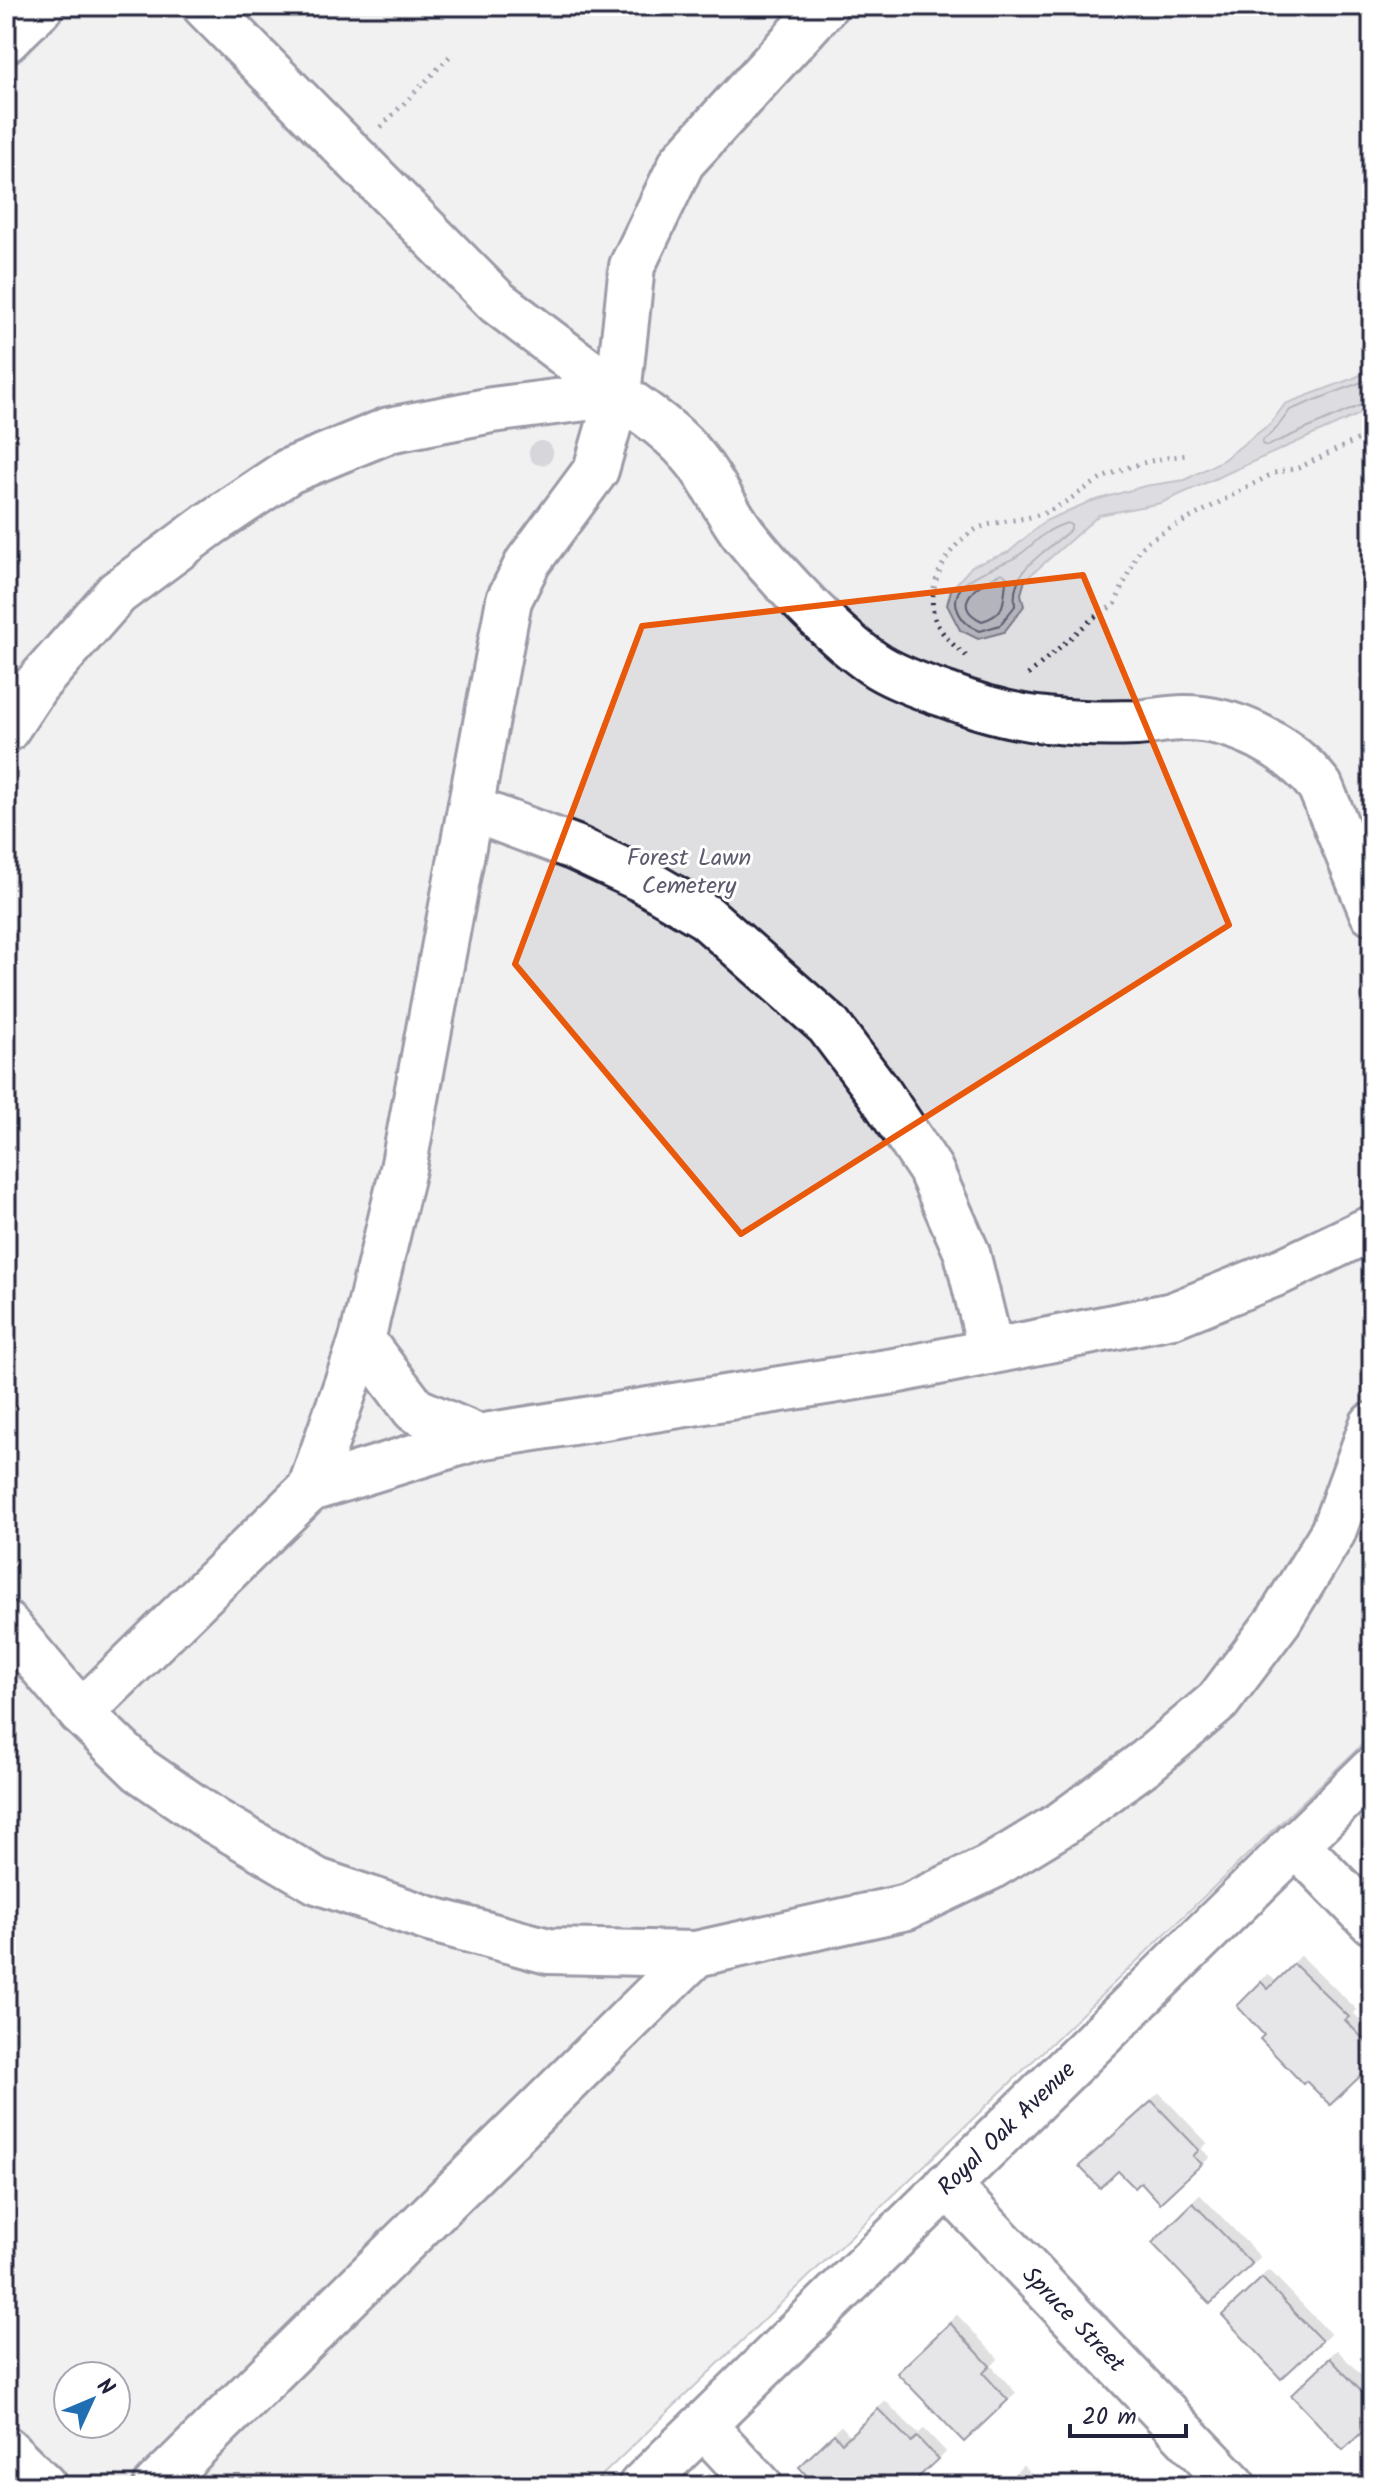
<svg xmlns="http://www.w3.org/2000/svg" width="1378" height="2492" font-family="Kalam,sans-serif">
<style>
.green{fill:#dfdfe2;stroke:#80808e;stroke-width:2;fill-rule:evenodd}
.water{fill:#b4b4bc;stroke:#7a7a88;stroke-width:2}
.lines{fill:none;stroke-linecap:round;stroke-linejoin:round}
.shore{stroke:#5c5c6f;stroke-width:2}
.building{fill:#c8c8cf;stroke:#22223b;stroke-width:2;filter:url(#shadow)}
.minor-casing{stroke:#22223b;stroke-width:50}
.path{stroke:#22223b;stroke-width:5;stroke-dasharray:2 6;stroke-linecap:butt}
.minor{stroke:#fff;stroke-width:44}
.tree{fill:#a5a5af}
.marked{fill:none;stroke:#e8590c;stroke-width:6;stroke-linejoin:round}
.labels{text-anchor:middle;stroke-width:6;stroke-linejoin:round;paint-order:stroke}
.park-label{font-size:24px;fill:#5b5b6d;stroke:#fff}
.street-label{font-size:24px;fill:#22223b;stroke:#fff}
</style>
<defs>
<filter id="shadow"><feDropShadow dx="7" dy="-7" stdDeviation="0" flood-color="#0004"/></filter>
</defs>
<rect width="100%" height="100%" fill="#fff"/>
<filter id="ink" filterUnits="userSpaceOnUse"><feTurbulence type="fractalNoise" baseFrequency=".0125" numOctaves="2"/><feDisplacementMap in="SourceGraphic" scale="16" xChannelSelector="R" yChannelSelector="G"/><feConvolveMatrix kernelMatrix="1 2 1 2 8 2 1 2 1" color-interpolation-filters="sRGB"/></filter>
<g filter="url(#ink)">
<path class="green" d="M6,6H1372V1735L591,2486H6ZM68,2376H116V2424H68Z"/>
<polygon class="water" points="1372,369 1372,411 1364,412 1161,503 1099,515 1025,580 1021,594 1024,606 1004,632 978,639 960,630 947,605 951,590 972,566 1009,552 1045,521 1089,502 1145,486 1185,480 1223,460 1254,436 1270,424 1285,404 1354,378"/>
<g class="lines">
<g class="shore">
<polyline points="1372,378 1290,410 1276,429 1263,440 1262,444 1267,446 1361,405 1372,403"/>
<path d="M1067,523L1071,525V529C1046,553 1010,567 1015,606L1000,625L980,631C969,626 963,622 958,611C945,579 998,568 1016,557C1038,543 1039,532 1067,523Z"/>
<path d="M1002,573L1007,577C1002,600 1009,613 982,621C946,604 982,581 1002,573Z"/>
</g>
</g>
<g class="building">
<polygon points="1294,1964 1349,2017 1345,2020 1372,2048 1372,2065 1330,2105 1306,2081 1303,2084 1260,2039 1264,2035 1237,2006 1261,1982 1268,1989"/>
<polygon points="1152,2101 1199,2150 1193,2156 1202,2164 1160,2203 1141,2182 1135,2188 1118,2171 1100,2188 1079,2166"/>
<polygon points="1372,2140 1372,2158 1363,2148"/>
<polygon points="1193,2203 1252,2264 1210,2304 1152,2243"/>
<polygon points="1262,2278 1322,2341 1281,2379 1222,2315"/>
<polygon points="950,2323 990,2366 983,2373 1008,2400 964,2442 897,2373"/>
<polygon points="1330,2358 1372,2403 1372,2423 1343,2450 1291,2395"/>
<polygon points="878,2409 911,2442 917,2437 938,2459 909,2486 816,2486 799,2467 834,2434 842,2443"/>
<polygon points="1016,2474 1028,2486 1004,2486"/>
</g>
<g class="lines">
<g class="minor-casing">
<g id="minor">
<polyline points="205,6 497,302 618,394 596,470 528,562 509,600 403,1169 362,1340 310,1489"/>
<polyline points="6,40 41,6"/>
<polyline points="618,394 632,266 682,162 825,6"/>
<path d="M6,730L36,685L117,593L210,524L289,471L389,430L492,410L618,394C646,414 675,433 696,460C715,484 727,513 745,536C777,576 837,641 879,667C899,679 925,688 946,695C978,707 1011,717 1046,720C1072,723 1110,724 1136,723C1152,722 1168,718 1184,718C1236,718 1289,746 1320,786L1372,912"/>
<polyline points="472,809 573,847 641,879 706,917 828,1025 880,1094 930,1169 967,1253 991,1351"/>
<polyline points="362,1340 415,1410 478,1437"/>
<polyline points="6,1624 81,1713 140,1770 213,1820 317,1881 429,1919 548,1951 696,1954 907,1907 989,1868 1063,1823 1146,1762 1218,1701 1279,1620 1333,1532 1372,1425"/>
<polyline points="81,1713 310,1489 478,1437 894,1371 1173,1315 1282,1271 1372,1228"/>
<polyline points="1296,1844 1372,1922"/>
<polyline points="947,2185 1234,2486"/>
<polyline points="704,2426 760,2486"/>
<polyline points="6,2449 44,2486"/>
<polyline points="156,2486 696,1954"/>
<polyline points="641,2486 1372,1770"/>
</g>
</g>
<g class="path">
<polyline points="381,127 453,53"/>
<path d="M966,656C955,647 940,633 935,619C924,586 950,540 981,527C1004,519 1030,521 1053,509C1071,500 1087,486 1105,477C1132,464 1159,458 1188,455"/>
<polyline points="1028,675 1092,619 1115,604 1138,551 1149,540 1274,473 1298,468 1372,433"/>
</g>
<use href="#minor" class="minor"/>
</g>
<circle class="tree" cx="541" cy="453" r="12"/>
</g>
<path d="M0 0H1378V2492H0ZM1083,575L1229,925L741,1234L515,964L642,626Z" fill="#fff" fill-opacity=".55" fill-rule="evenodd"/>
<path class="marked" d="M1083,575L1229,925L741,1234L515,964L642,626Z"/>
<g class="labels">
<g class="park-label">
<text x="689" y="865">Forest Lawn<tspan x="689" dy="28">Cemetery</tspan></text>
</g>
<g class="street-label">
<text transform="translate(1006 2128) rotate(-44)" y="8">Royal Oak Avenue</text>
<text transform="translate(1074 2319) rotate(46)" y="8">Spruce Street</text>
</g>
</g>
<rect width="1378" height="2492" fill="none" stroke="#fff" stroke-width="32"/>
<rect x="16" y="16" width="1346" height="2460" fill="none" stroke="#22223b" stroke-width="3" filter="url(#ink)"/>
<g transform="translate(92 2400) rotate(46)"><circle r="38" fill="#ffffff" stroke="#a7a7b1" stroke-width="2"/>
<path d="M0-6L14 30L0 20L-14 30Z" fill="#1f6fb2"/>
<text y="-12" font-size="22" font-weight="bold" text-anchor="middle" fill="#22223b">N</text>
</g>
<path d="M1070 2424v12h116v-12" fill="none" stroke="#22223b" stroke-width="4"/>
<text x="1082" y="2424" font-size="24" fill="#22223b" stroke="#ffffff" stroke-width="6" paint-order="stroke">20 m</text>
</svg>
